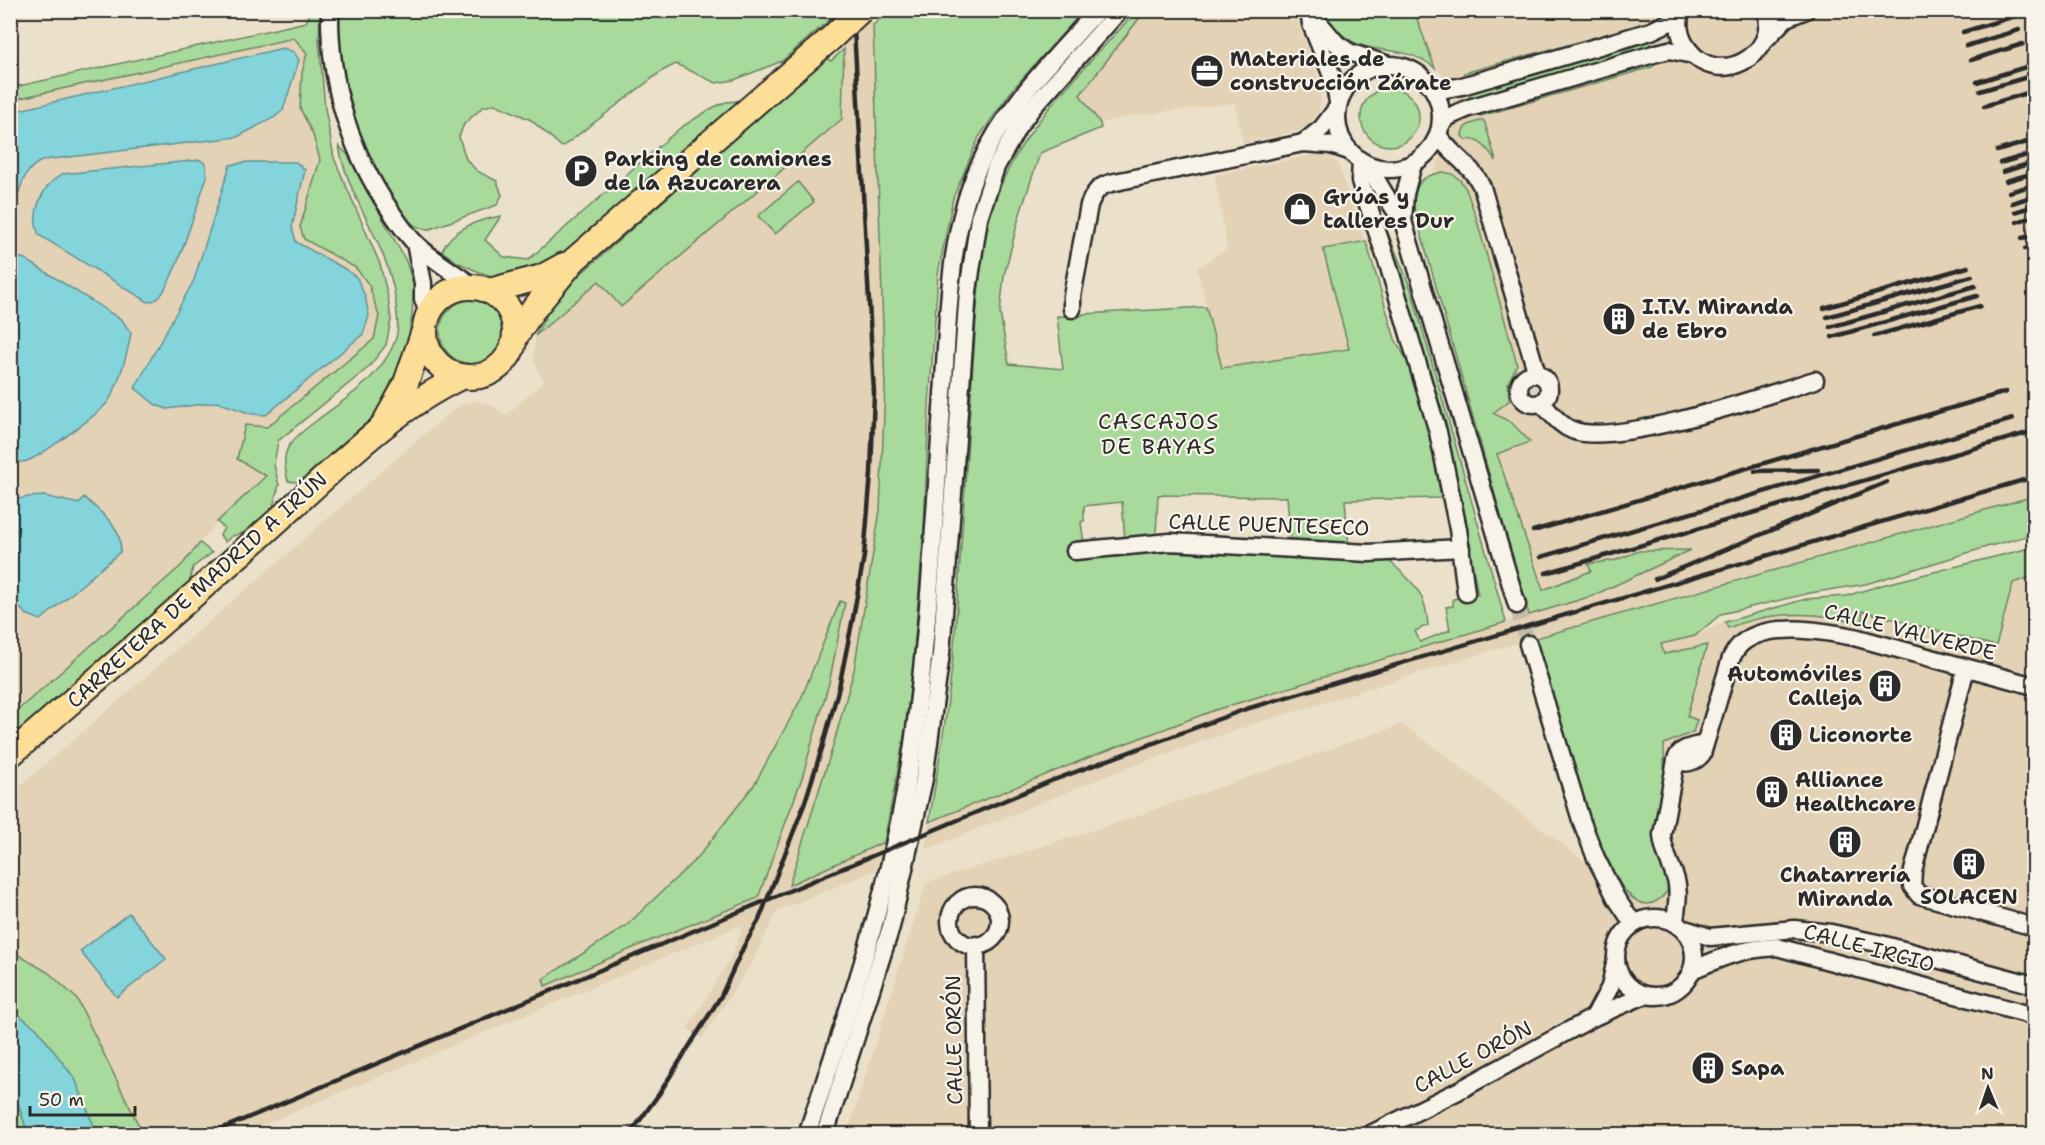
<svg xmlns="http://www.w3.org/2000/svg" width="2045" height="1145" font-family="'Shantell Sans',sans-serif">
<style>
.built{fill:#e3d2b5;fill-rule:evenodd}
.green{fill:#a8da9b;stroke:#6a8263;stroke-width:1.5}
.water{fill:#84d5db;stroke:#609195;stroke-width:1.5}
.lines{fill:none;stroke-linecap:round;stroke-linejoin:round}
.minor-tunnel{stroke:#c5bcaa;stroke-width:16;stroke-dasharray:16 8;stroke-linecap:butt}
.minor-casing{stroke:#2b2b2b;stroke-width:21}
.highway-casing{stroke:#2b2b2b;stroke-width:28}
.minor{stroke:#f7f3e8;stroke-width:16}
.highway{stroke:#fdde96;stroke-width:24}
.rail{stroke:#2b2b2b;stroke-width:4.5}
.highway-bridge-casing{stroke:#2b2b2b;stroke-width:28;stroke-linecap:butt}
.highway-bridge{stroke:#fdde96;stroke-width:24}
.labels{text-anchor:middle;stroke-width:4.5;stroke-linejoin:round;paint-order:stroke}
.poi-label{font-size:21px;font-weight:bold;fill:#2b2b2b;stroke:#f7f3e8;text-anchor:start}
.street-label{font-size:21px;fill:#2b2b2b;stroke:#f7f3e8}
.neighbourhood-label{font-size:22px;letter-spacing:1.5px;fill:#2b2b2b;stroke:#f7f3e8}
</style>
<rect width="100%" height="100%" fill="#ebe0ca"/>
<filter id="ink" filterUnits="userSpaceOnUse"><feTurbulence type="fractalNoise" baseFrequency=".0167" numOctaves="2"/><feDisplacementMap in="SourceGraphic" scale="12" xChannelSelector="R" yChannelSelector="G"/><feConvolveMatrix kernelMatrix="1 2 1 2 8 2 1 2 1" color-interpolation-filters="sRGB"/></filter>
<g filter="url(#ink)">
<g class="built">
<polygon points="1145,10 1294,11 1322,90 1319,111 1315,118 1307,127 1298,131 1243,143 1235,103 1130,116 1100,123 1080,95"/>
<path d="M836,11H872L873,25L885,388L880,510L854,670L833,746L790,884L884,842L876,870L777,911L752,963L702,1038L687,1029L731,957L744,924L241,1134H143L77,999L49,973L11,950V794L450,412L462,404L475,401L485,402L507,415L544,381L534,362L535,336L599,281L622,306L842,119L844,49ZM801,699L758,898L647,942L543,980L626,926L699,856L754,785Z"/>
<polygon points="1414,11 2034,11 2034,496 1493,650 1241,728 1116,772 925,850 929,822 1095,755 1215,710 1592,596 1690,551 1609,560 1589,565 1591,571 1543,591 1496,453 1512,423 1492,412 1509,401 1508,384 1517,364 1443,172 1434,173 1448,137 1450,127 1459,120 1443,74 1435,68"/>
<polygon points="295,38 307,53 302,73 300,108 313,135 320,160 300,227 304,239 356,268 369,285 379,316 374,338 267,427 267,476 217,522 181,566 11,717 11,100"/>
<polygon points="1316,154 1331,156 1338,163 1360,229 1366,241 1323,249 1349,349 1222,368 1197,268 1227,249 1215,175"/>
<polygon points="2034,570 2034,1134 847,1134 926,883 1122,821 1403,724 1639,902 1665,871 1664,743 1687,716 1707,646 1664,654 1661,644 1695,636 1725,622 1729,627 1746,620 1795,614 1824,616 1863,625 1861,611"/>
</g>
<g class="green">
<polygon points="311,11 320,11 319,40 325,108 334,158 380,264 388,297 391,320 386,345 368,368 278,441 274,465 279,485 272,510 247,532 232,536 225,542 220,535 224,528 217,522 266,476 237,459 245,425 267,427 374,339 379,316 369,285 356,268 304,239 300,227 320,160 313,135 300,108 302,73 307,53 294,38 11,100 10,88 306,22"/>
<path d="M337,11L836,10V11L829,20L782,61L734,80L716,83L676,64L662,71L562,147L531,120L495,104L483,107L464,124L459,137L466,159L477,171L497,181L502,195L497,205L430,229C425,229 421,229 417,227C382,205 349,116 341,75C337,55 338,32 337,11Z"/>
<polygon points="890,11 1083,11 1012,90 979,137 953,198 938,274 929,406 924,530 913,664 905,733 884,842 789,885 833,746 854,670 880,510 885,388 873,25"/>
<path d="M1136,11H1145L1080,95L1100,123L1101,128L1040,153L1019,217L1004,276L1000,313L1009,364L1063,369L1057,316L1079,317L1083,314L1206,307L1222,368L1349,349L1323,249L1366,241L1395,339L1414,373L1430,430L1441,498L1345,500L1349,548L1291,544L1287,497L1158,495L1156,535L1150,538L1125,541L1122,502L1084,506V521L1081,522L1084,544L1147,552L1236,553L1389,561C1413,582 1426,592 1428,625L1415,631L1420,642L1450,630L1446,607L1453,606V599L1478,595L1457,485L1414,325L1381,216L1411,289L1506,622L1215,710L1095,755L929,822C941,751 953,679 957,607C963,526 967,444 973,363C978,298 978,228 1009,168C1040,108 1092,62 1136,11Z"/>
<path d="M1320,11H1414L1435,68C1396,37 1361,65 1329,20L1326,21Z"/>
<polygon points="1649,40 1651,48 1470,100 1468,92"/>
<polygon points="844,49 842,119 621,307 599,281 535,336 554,302 576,278 826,58 831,61"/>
<polygon points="1551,49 1549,53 1465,78 1464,73"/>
<polygon points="1656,62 1652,67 1481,116 1475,114"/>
<circle cx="1390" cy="117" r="29"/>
<path d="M738,101L551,264L499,278L479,272L457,262L442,251C452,228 478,220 501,216L485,240L504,257L528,260L680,128L712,108L726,102Z"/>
<path d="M1483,120L1485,123L1496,161C1489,151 1480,137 1466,140L1462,136C1463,123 1473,124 1483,120Z"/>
<path d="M339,146L348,155L406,261L414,287L412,315L407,349L376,414L304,483L288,481C285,469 282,457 289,446C295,436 307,428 316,421C346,398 381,378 395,341C398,333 398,322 397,314C394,249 349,205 339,146Z"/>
<path d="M1443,172L1452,174L1460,180L1466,189L1476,217L1517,364L1508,384L1509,401L1493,413L1512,423L1530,442L1497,454L1543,590L1591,571L1588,564L1616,560L1639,551L1691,550L1592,596L1529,615L1413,205C1416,183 1420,176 1443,172Z"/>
<polygon points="798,182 814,202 775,234 758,216"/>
<circle cx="472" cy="332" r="32"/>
<path d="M2034,496V534L1990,546L1866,584L1810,593L1721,614L1695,636L1661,644L1664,654L1707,645L1687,716L1697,720L1693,732L1664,744L1665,871L1668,890C1620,956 1576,770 1568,744C1557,709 1547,673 1536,638Z"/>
<polygon points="200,543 212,553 193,567 190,581 11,739 10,717 181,566"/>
<path d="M2034,547V576L2013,583L1996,646L1862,611L1863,625C1822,610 1769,611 1728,628L1725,622L1806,599L1846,596L1882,585Z"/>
<polygon points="840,601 845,603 830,679 802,778 758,898 647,942 545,986 543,979 626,926 699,856 754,785 801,699"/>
<polygon points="10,950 49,973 77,999 143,1134 97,1134 75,1079 37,1029 11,1009"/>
<polygon points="10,1091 18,1103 28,1134 11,1134"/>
</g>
<g class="water">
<path d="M283,48L294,52L299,60L283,110L275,117L237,137L44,160C20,169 21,193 11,214V112Z"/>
<path d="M200,160L206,164L207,177C199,198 172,290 157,299C154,301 151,301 148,302L39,235C32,220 37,201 47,187C50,182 57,178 62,174Z"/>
<polygon points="247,162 296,162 305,170 292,227 296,242 345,269 357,278 365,296 369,316 363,334 266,415 252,414 217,402 167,409 156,405 135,388 194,280 230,165"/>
<path d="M10,255L25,259L122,320L131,333C128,351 118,389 107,403C97,415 41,456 27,461C21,463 15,461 11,457Z"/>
<path d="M44,496L79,504L84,497C101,513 124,527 120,552L41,620L26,614L11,599L10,501L28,497Z"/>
<polygon points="129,913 166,959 117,997 80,951"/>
<polygon points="11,1009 37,1029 75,1079 97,1134 28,1134 18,1103 11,1091"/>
</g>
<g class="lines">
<polyline class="minor-tunnel" points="1517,605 1528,644"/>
<g class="minor-casing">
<g id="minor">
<path d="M330,10C329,83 350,151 390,210C398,222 406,234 416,244C433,260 455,274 475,287"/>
<path d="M1681,10C1677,25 1680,39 1689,50C1718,88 1779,56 1766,10"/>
<polyline points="1310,12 1337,44 1349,52 1386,64"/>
<polyline points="1310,17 1311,24 1334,81 1338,102"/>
<polyline points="1765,40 1786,18 1806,10"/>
<circle cx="1389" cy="117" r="52"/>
<polyline points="1434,89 1446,89 1462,86 1651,31 1672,21 1680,14"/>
<polyline points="1441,125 1448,117 1469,108 1657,53 1669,50 1693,55"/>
<path d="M1438,135C1451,155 1472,165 1482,187L1537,374"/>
<polyline points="1303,143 1322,128 1337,108"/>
<polyline points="1361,161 1360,181 1388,264 1438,432 1458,529 1466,593"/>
<path d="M1367,165C1380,184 1389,204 1403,221L1517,605"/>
<polyline points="1403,221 1405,194 1413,164"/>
<polyline points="415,243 423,283 423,299 429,313"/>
<path d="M1072,309V296L1089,205C1097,184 1105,184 1125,180L1303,143L1331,145L1349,151"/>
<circle cx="1534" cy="389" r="15"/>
<path d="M1541,403C1551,412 1559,425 1572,430C1615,448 1766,395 1815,380"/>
<polyline points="1075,551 1170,542 1369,553 1461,548"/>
<polyline points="1528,644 1581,820 1596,858 1616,898 1628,916 1635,923"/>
<polyline points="1966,668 1913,871 1912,886 1919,895 2034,927"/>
<path d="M1705,744C1693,747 1680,747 1676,760C1685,765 1696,762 1702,754L1731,658C1734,653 1737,647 1742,643C1769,621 1823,631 1854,637L2034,686"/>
<circle cx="975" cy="921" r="25"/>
<circle cx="1655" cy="957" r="39"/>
<path d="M1675,923C1676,909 1680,893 1676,880C1671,864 1663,852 1662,835L1676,760"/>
<polyline points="1682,928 1710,937 1794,929 1831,933 1877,943 2034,985"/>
<polyline points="976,945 978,1134"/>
<path d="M1692,970C1725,956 1741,949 1777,947L2034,1016"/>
<polyline points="1594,1017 1610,987 1616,959"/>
<path d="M807,1134C850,1007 894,878 913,744C929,628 935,511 943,394C949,319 947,236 979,166C1006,105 1054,59 1098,10"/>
<polyline points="825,1134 891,927 924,779 941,654 968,291 979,218 996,167 1018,127 1033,107 1120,10"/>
<polyline points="1371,1134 1458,1091 1594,1017 1645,995"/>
</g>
</g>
<g class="highway-casing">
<g id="highway">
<circle cx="470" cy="332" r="45"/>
<polyline points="489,291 542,277 564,265"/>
<polyline points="516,336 532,311 574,260 830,39"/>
<polyline points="385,422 405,386 424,331"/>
<path d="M10,755C96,680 182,606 266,531C328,476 386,413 461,377"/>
</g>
</g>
<use href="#minor" class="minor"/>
<use href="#highway" class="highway"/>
<g class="rail">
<polyline points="1963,32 2015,16"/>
<polyline points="1966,46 2019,30"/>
<polyline points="1971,60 2023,44"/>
<polyline points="1977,82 2029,66"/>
<polyline points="1980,91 2031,76"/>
<polyline points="1984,106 2034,91"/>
<polyline points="1997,151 2034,140"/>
<polyline points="2000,163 2034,153"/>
<polyline points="2003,172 2034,162"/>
<polyline points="2006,181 2034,173"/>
<polyline points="2009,192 2034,185"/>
<polyline points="2012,203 2034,196"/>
<polyline points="2015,212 2034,206"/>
<polyline points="2017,222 2034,216"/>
<polyline points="2022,238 2034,235"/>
<polyline points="2025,249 2034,246"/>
<polyline points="1824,308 1968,267"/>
<polyline points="1827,317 1972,276"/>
<polyline points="1830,327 1975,286"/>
<polyline points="1874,336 1980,306"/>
<polyline points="1832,337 1977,296"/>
<polyline points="1755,471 1818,470"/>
<polyline points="1533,531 2006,392"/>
<polyline points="1541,557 2013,419"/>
<polyline points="1546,573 2034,431"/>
<polyline points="1655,579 1887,482"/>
<polyline points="209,1134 1051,781 1246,709 2034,477"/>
<polyline points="630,1134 659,1094 721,996 744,946 759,920 804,805 823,745 839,687 853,618 864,556 871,473 874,393 853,10"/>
</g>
<g class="highway-bridge-casing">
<polyline id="highway-bridge" points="830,39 861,10"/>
</g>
<use href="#highway-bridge" class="highway-bridge"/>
</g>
</g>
<defs>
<g id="office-disc" transform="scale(1.725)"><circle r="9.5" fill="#2b2b2b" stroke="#f7f3e8"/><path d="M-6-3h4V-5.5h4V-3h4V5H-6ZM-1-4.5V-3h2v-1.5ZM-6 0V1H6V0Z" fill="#fff"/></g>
<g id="parking-disc" transform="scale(1.725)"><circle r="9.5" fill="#2b2b2b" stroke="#f7f3e8"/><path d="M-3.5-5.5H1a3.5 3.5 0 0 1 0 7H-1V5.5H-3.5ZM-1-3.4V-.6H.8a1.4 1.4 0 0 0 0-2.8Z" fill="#fff"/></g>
<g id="shop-disc" transform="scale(1.725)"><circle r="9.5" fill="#2b2b2b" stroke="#f7f3e8"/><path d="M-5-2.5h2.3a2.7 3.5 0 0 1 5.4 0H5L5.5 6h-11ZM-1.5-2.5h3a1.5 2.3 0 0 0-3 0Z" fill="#fff"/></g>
<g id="building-disc" transform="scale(1.725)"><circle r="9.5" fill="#2b2b2b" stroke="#f7f3e8"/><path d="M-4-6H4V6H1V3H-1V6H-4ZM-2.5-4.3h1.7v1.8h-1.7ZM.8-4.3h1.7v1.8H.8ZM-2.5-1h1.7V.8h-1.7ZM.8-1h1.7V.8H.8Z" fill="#fff"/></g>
</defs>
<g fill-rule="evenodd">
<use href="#office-disc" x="1207" y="71"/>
<use href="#parking-disc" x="581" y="171"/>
<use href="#shop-disc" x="1300" y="209"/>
<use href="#building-disc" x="1619" y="319"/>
<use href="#building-disc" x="1885" y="686"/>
<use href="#building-disc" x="1786" y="735"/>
<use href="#building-disc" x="1772" y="792"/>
<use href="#building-disc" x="1845" y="842"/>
<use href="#building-disc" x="1969" y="864"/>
<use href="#building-disc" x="1708" y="1068"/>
</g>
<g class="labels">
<g class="poi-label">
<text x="1230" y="66">Materiales de<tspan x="1230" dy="24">construcción Zárate</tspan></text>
<text x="604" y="166">Parking de camiones<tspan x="604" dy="24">de la Azucarera</tspan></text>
<text x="1323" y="204">Grúas y<tspan x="1323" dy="24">talleres Dur</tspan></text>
<text x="1642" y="314">I.T.V. Miranda<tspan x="1642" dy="24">de Ebro</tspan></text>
<text x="1862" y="681" text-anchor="end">Automóviles<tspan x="1862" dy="24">Calleja</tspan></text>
<text x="1809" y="742">Liconorte</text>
<text x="1795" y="787">Alliance<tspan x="1795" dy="24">Healthcare</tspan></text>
<text x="1845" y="882" text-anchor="middle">Chatarrería<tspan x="1845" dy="24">Miranda</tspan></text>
<text x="1969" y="904" text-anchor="middle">SOLACEN</text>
<text x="1731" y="1075">Sapa</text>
</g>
<g class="street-label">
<text transform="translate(1269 525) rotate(2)" y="7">CALLE PUENTESECO</text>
<text transform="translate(197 590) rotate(-42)" y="7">CARRETERA DE MADRID A IRÚN</text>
<text transform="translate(1910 632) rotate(14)" y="7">CALLE VALVERDE</text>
<text transform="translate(1869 948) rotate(15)" y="7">CALLE IRCIO</text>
<text transform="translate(954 1040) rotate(-91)" y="7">CALLE ORÓN</text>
<text transform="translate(1473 1057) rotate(-28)" y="7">CALLE ORÓN</text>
</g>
<g class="neighbourhood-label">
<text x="1159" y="429">CASCAJOS<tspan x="1159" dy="25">DE BAYAS</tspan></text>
</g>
</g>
<rect width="2045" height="1145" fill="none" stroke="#f7f3e8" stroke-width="36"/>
<rect x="18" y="18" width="2009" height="1109" fill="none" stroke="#2b2b2b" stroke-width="2" filter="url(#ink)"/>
<g transform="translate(1988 1088) rotate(358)" stroke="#f7f3e8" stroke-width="4.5" paint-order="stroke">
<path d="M0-4.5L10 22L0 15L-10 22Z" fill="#2b2b2b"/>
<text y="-9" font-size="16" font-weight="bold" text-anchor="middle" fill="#2b2b2b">N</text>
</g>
<path d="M30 1106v9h105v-9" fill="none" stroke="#2b2b2b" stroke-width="3"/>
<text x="39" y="1106" font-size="18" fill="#2b2b2b" stroke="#f7f3e8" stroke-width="4.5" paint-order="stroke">50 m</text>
</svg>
